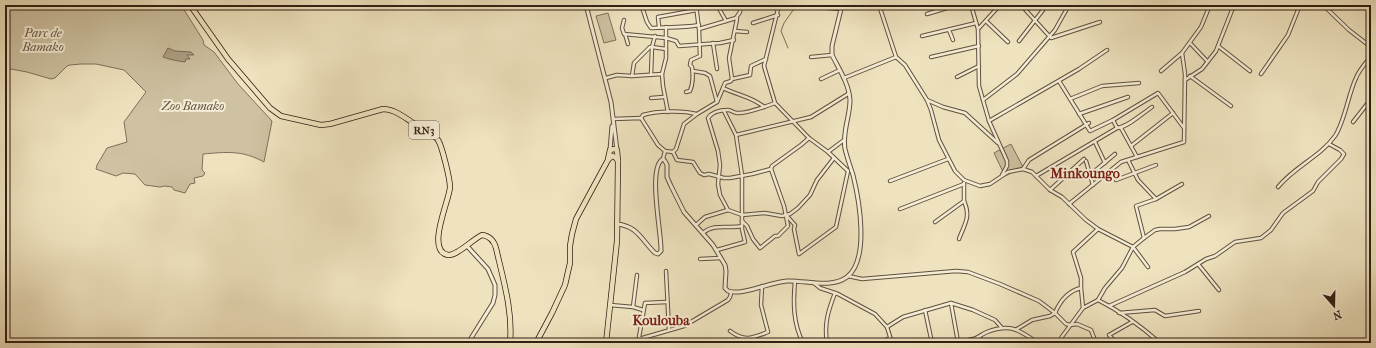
<svg xmlns="http://www.w3.org/2000/svg" width="1376" height="348" font-family="'IM FELL French Canon',serif">
<style>
.green{fill:#cec2a2;stroke:#7e705a}
.water{fill:#aea085;stroke:#7b6c57}
.lines{fill:none;stroke-linecap:round;stroke-linejoin:round}
.stream{stroke:#7b6c57;stroke-width:1}
.minor-casing{stroke:#5f503e;stroke-width:4.5}
.tertiary-casing{stroke:#5f503e;stroke-width:5}
.trunk-casing{stroke:#2f1f13;stroke-width:6}
.minor{stroke:#f5edd5;stroke-width:2.5}
.tertiary{stroke:#f5edd5;stroke-width:3}
.trunk{stroke:#efe3bf;stroke-width:4.5}
.labels{text-anchor:middle;stroke-width:4;stroke-linejoin:round;paint-order:stroke}
.shield{fill:#f5edd5;stroke:#6a5d4d;stroke-width:1}
.shield-label{font-size:11px;font-weight:bold;fill:#2f1f13}
.park-label{font-size:12px;font-style:italic;fill:#5f503e;stroke:#f5edd5}
.quarter-label{font-size:14px;font-weight:bold;fill:#7a1f14;stroke:#f5edd5}
</style>
<rect width="100%" height="100%" fill="#efe3bf"/>
<filter id="stains"><feTurbulence type="fractalNoise" baseFrequency=".005" numOctaves="4"/><feColorMatrix values="0 0 0 0 .2 0 0 0 0 .09 0 0 0 0 .02 0 0 0 .5 -.17"/></filter>
<radialGradient id="worn" r=".72"><stop offset=".6" stop-color="#630" stop-opacity="0"/><stop offset="1" stop-color="#630" stop-opacity=".3"/></radialGradient>
<g class="green">
<path d="M5,5H181L203,40L204,45L214,52L238,84L272,121L264,162C242,150 227,152 203,154L202,170L205,173L203,176L194,178L195,183L190,184L185,193L174,190L172,187L165,186L160,187L145,185L135,174L123,173L116,176L96,169L97,165L107,148L127,142L124,122L146,92L124,70L96,64H81L70,65L67,66L55,78L51,79L27,72L5,68Z"/>
<polygon points="608,13 616,40 604,43 596,16"/>
<polygon points="1011,144 1023,167 1005,176 994,153"/>
</g>
<path class="water" d="M168,48L175,51L191,52L194,55H187L190,59H186L185,62C178,61 171,60 163,57Z"/>
<g class="lines">
<polyline class="stream" points="788,48 781,31 784,23 796,6"/>
<g class="minor-casing">
<g id="minor">
<polyline points="638,5 642,7 653,5"/>
<polyline points="717,5 726,21"/>
<polyline points="779,5 764,66 775,103 809,138 828,152 848,171 836,227 799,254 794,229 795,225 786,215"/>
<polyline points="792,5 841,9"/>
<path d="M879,5L896,57L905,65L927,100L931,110L939,140L955,171L964,180L980,186L990,184L1008,172L1023,169L1032,172L1050,190L1062,197L1086,220L1098,229L1073,252L1081,278V288C1068,291 1060,301 1055,313L1050,316L1032,320L1017,329"/>
<polyline points="971,5 978,29 979,86 989,121 1007,161 1007,166 1002,175"/>
<polyline points="1021,5 1051,38 1100,22"/>
<polyline points="1226,5 1233,8"/>
<polyline points="1323,5 1349,30 1371,47"/>
<polyline points="741,6 749,5"/>
<path d="M642,7L647,22L651,28C667,27 683,28 699,25"/>
<polyline points="927,14 957,5"/>
<polyline points="624,20 622,28 624,34 666,38 676,41 679,46 720,43 734,40"/>
<polyline points="986,21 1008,42"/>
<polyline points="753,23 778,15"/>
<polyline points="659,27 658,17 697,10"/>
<polyline points="979,28 1000,5"/>
<polyline points="699,29 736,18 740,12 741,5"/>
<polyline points="949,30 953,40"/>
<polyline points="735,31 747,32"/>
<polyline points="625,34 628,44"/>
<polyline points="922,36 976,23"/>
<polyline points="1019,41 1043,10"/>
<polyline points="713,43 717,69"/>
<polyline points="1190,43 1207,61"/>
<polyline points="1218,46 1250,71"/>
<polyline points="811,57 832,55"/>
<polyline points="931,57 979,46"/>
<polyline points="693,71 705,73 710,76 717,102"/>
<polyline points="1161,71 1182,53 1201,27 1210,5"/>
<polyline points="662,74 666,58 666,27"/>
<polyline points="1261,74 1288,35 1300,5"/>
<polyline points="651,75 652,47 666,49"/>
<polyline points="632,76 662,74 663,86 668,112"/>
<polyline points="1190,76 1231,106"/>
<polyline points="957,77 979,66"/>
<polyline points="606,78 617,75 632,76 634,63 650,47 652,47 655,36"/>
<polyline points="844,78 896,57"/>
<polyline points="732,79 750,75 751,66 766,59"/>
<polyline points="821,79 840,70"/>
<polyline points="1185,80 1202,69 1216,51 1234,5"/>
<polyline points="1059,81 1090,131 1113,120 1158,93 1184,128"/>
<polyline points="723,88 725,83 731,81 732,79 729,58 737,19 736,18"/>
<path d="M686,92L690,91C693,84 693,74 692,67L690,65L691,60L700,56L699,29L696,5"/>
<polyline points="651,98 664,97"/>
<polyline points="1070,99 1102,86 1139,83"/>
<polyline points="927,100 943,107 965,113 998,143"/>
<polyline points="983,100 1017,74 1055,30 1069,5"/>
<polyline points="1079,114 1128,97"/>
<path d="M641,118L643,115C656,111 683,110 696,114"/>
<polyline points="613,119 641,118 658,145 665,151 673,152"/>
<polyline points="1113,120 1117,128"/>
<polyline points="989,121 1079,69 1107,50"/>
<polyline points="1353,122 1371,99"/>
<polyline points="1121,128 1137,157"/>
<polyline points="736,135 811,117 848,94"/>
<polyline points="1095,142 1105,163"/>
<polyline points="1131,146 1173,113"/>
<path d="M673,152L676,149L684,124L697,114L717,102L723,88C737,95 753,97 764,107"/>
<polyline points="673,152 677,160 693,162 700,173 704,175 709,174 724,178 730,178 752,174 771,169"/>
<polyline points="828,152 844,140"/>
<polyline points="663,159 665,151"/>
<polyline points="1128,160 1138,180 1156,199"/>
<polyline points="1086,161 1093,185"/>
<polyline points="1023,169 1029,160 1089,123"/>
<polyline points="1090,175 1115,154"/>
<path d="M1036,176L1117,128C1128,127 1143,113 1152,107"/>
<polyline points="1116,180 1156,165"/>
<polyline points="890,181 948,159"/>
<path d="M1278,187C1295,166 1320,157 1335,136C1345,121 1348,95 1356,78C1359,70 1366,63 1371,56"/>
<polyline points="1050,190 1084,159"/>
<polyline points="1069,204 1121,162 1184,142 1185,74 1182,53"/>
<polyline points="900,209 964,184"/>
<path d="M728,210L720,195L718,184L720,165L718,151L708,118C712,112 721,110 728,110C731,110 734,113 737,113C745,114 767,106 775,103"/>
<polyline points="742,221 747,226 753,239 760,248 775,236 778,236 788,226 784,206 771,169 772,166 801,145 809,138"/>
<polyline points="935,222 964,201 964,183"/>
<polyline points="696,225 705,217 728,210 742,215 765,213 782,216 790,214 798,208 810,195 817,180 834,158"/>
<polyline points="1098,229 1133,247 1148,267"/>
<path d="M703,233C714,223 728,229 742,226"/>
<polyline points="1144,238 1136,206 1156,199 1182,184"/>
<path d="M959,239C965,223 971,217 964,201"/>
<polyline points="717,250 745,242 742,229 742,175 736,135 724,111"/>
<polyline points="700,259 721,258"/>
<polyline points="1198,264 1219,290"/>
<polyline points="666,271 669,330"/>
<polyline points="848,276 862,279 956,271 968,272 1000,284 1039,301 1055,313 1066,324 1070,325 1077,324 1091,330 1096,343"/>
<path d="M795,281C793,303 793,323 803,343"/>
<polyline points="814,283 820,288 838,294 875,314 887,327 892,343"/>
<polyline points="1081,288 1083,308"/>
<polyline points="1098,300 1105,288 1122,268 1133,247 1144,238 1155,230 1160,229 1175,229 1189,227 1209,216"/>
<polyline points="951,303 958,342"/>
<polyline points="610,305 633,307 643,310"/>
<polyline points="1109,306 1185,272 1206,259 1215,256 1235,242 1261,238 1271,230 1283,213 1313,191 1318,182 1341,159 1344,154 1340,150 1329,144"/>
<polyline points="633,307 637,275"/>
<polyline points="925,310 932,343"/>
<polyline points="1119,313 1155,310 1165,316 1199,311"/>
<polyline points="887,327 903,317 951,303 973,310 995,320 1002,328"/>
<path d="M730,331C745,342 752,338 768,332L761,305L762,286"/>
<polyline points="979,337 983,343"/>
<polyline points="752,338 753,343"/>
<path d="M1061,338L1083,308L1098,300C1120,311 1142,327 1160,343"/>
<polyline points="639,339 684,326 728,300 730,297 731,293"/>
<polyline points="640,339 667,343"/>
<polyline points="638,343 645,303 667,302"/>
<path d="M827,343C824,324 828,311 835,293"/>
<polyline points="879,343 890,338"/>
<path d="M952,343C959,341 966,341 973,339C978,338 982,334 987,332C1010,323 1020,330 1038,343"/>
<polyline points="1116,343 1109,335 1132,322"/>
</g>
</g>
<g class="tertiary-casing">
<g id="tertiary">
<polyline points="586,5 611,102 617,150"/>
<polyline points="610,150 612,126"/>
<path d="M617,224C638,226 642,241 655,253L658,254L661,251C662,235 647,167 663,159L665,161L667,165V177L671,186L684,212L713,245L725,265L726,271L725,288L728,291C741,296 771,282 787,281C805,280 831,289 847,277C870,259 859,199 853,175C850,166 847,157 845,149C842,132 850,117 850,100C849,84 839,69 832,55V46L842,5"/>
<polyline points="467,246 488,269 495,285 495,295 493,303 468,343"/>
</g>
</g>
<g class="trunk-casing">
<g id="trunk">
<path d="M190,5L228,59L270,108L281,116L321,125L330,124L383,109C395,109 405,118 415,124C423,129 433,133 438,140C442,146 450,179 450,187C450,199 425,251 448,255C457,256 473,239 482,235C490,236 494,241 496,248C503,279 513,311 510,343"/>
<polyline points="536,343 552,313 565,285 570,263 570,246 572,234 576,219 608,160 612,156 615,157 618,161"/>
<polyline points="606,343 617,241 618,161 617,150 614,149 610,150 608,159"/>
</g>
</g>
<use href="#minor" class="minor"/>
<use href="#tertiary" class="tertiary"/>
<use href="#trunk" class="trunk"/>
</g>
<g class="labels">
<rect class="shield" x="409" y="121" width="30" height="18" rx="3"/>
<g class="shield-label">
<text x="424" y="134">RN3</text>
</g>
<g class="park-label">
<text x="43" y="37">Parc de<tspan x="43" dy="14">Bamako</tspan></text>
<text x="193" y="110">Zoo Bamako</text>
</g>
<g class="quarter-label">
<text x="1085" y="178">Minkoungo</text>
<text x="661" y="325">Koulouba</text>
</g>
</g>
<rect width="1376" height="348" fill="none" stroke="#efe3bf" stroke-width="20"/>
<rect x="6" y="6" width="1364" height="336" fill="none" stroke="#2f1f13" stroke-width="2"/>
<rect x="10" y="10" width="1356" height="328" fill="none" stroke="#2f1f13"/>
<g transform="translate(1334 306) rotate(160)" stroke="#f5edd5" stroke-width="3" paint-order="stroke">
<path d="M0-3L7 15L0 10L-7 15Z" fill="#2f1f13"/>
<text y="-6" font-size="11" font-weight="bold" text-anchor="middle" fill="#2f1f13">N</text>
</g>
<rect width="100%" height="100%" filter="url(#stains)"/>
<rect width="100%" height="100%" fill="url(#worn)"/>
</svg>
